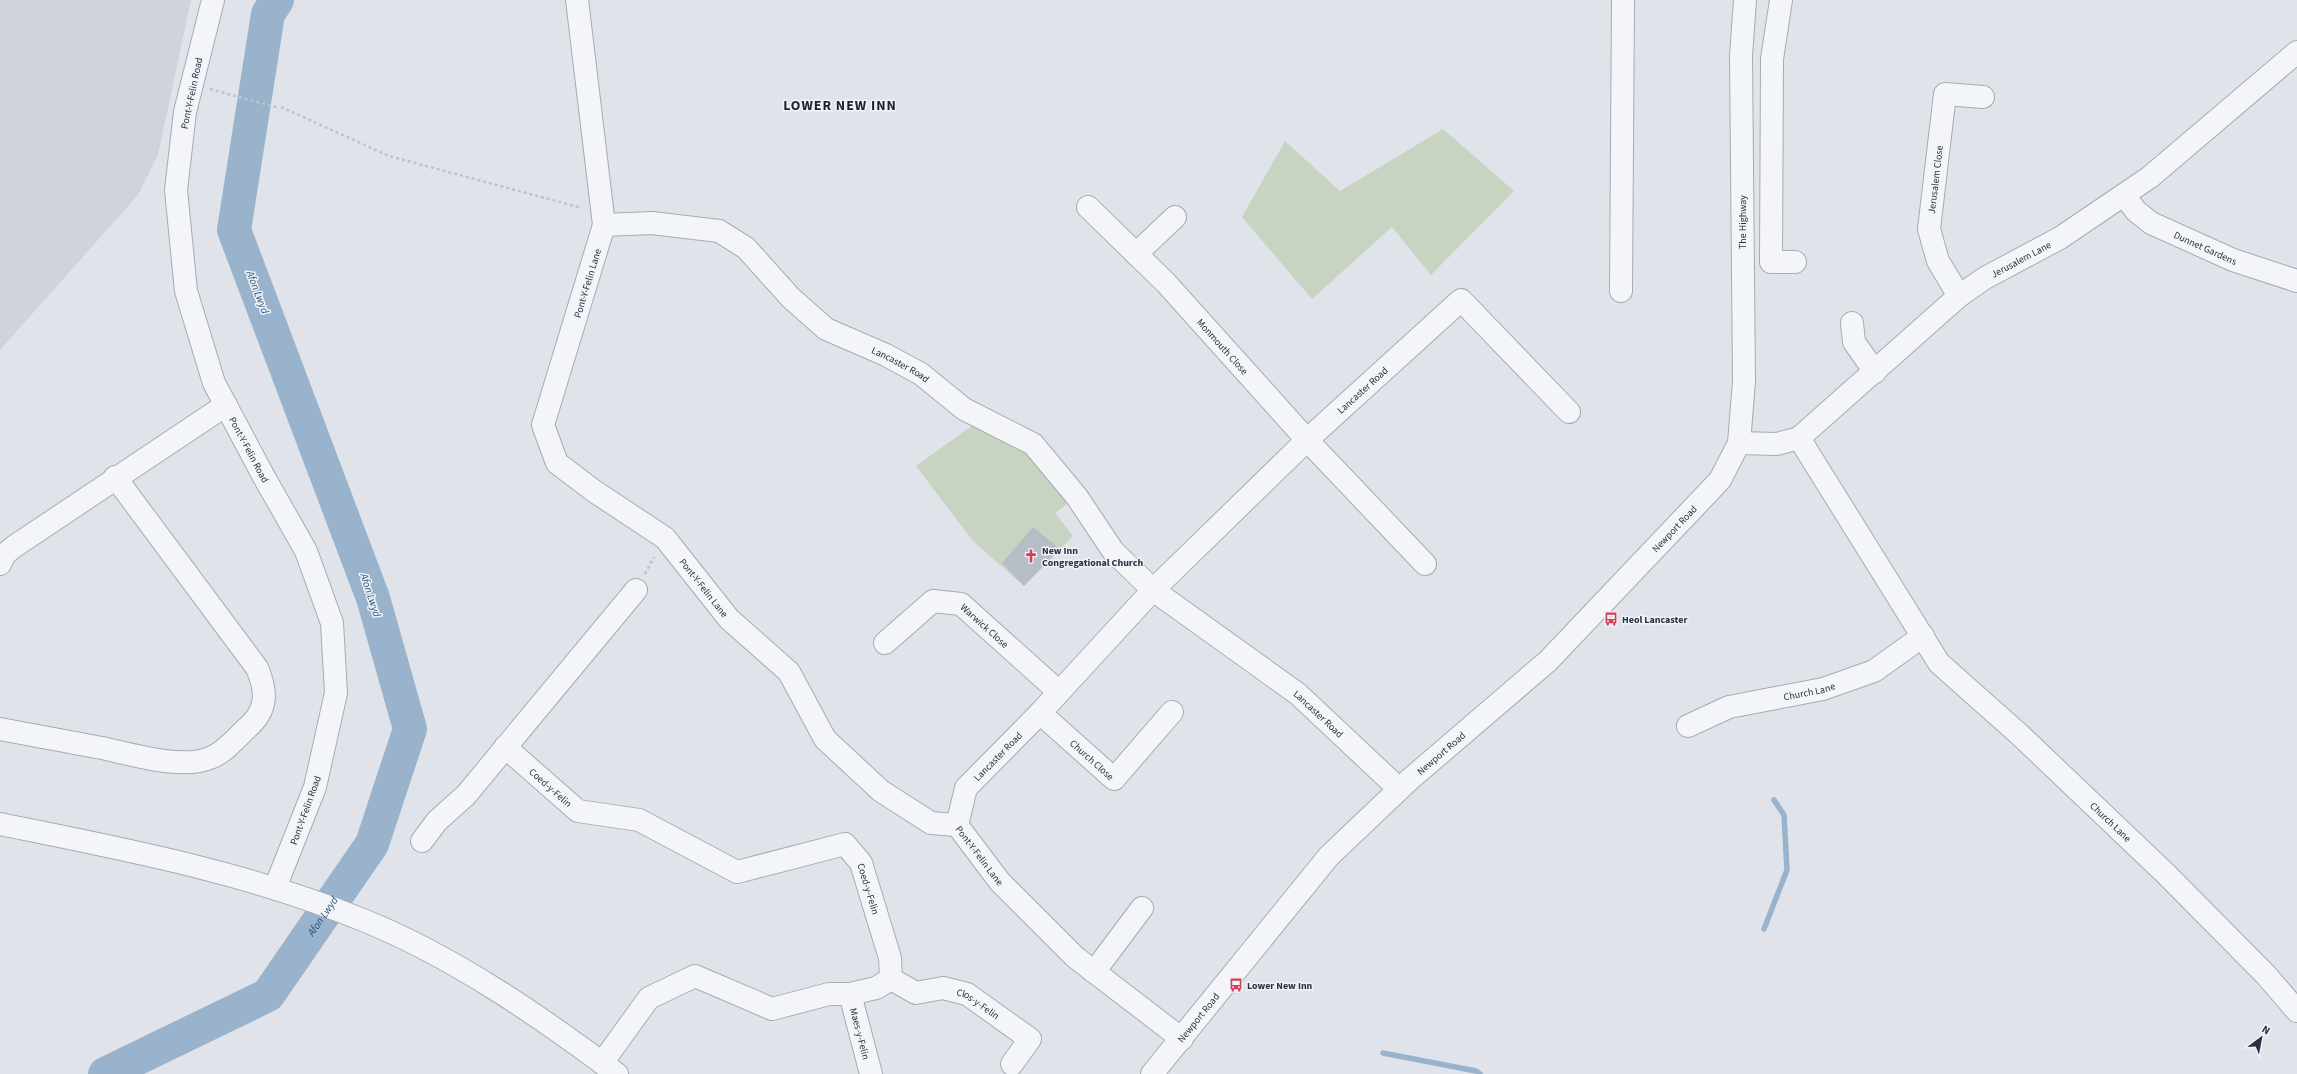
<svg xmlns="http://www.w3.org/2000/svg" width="2297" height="1074" font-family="'Source Sans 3',sans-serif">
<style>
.built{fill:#ced3dc}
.green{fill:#c6d4c1}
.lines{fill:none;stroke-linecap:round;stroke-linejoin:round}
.stream{stroke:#99b3cc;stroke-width:5.5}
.river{stroke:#99b3cc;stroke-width:34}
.building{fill:#b7bdc7}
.minor-casing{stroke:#a5abb4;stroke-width:24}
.path{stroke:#bec2c9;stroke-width:2.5;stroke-dasharray:3 3;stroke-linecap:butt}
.minor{stroke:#f3f5f8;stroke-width:22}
.labels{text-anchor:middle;stroke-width:3;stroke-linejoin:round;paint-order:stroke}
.street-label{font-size:10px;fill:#283242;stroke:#f0f3f7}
.poi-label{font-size:10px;font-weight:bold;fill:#283242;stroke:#f0f3f7;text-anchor:start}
.water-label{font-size:11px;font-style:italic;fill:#2f5279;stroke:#f0f3f7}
.district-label{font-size:14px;font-weight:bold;letter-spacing:1px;fill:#1a2333;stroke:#f0f3f7}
</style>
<rect width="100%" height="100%" fill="#e0e4ea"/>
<polygon class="built" points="0,0 191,0 158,155 138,195 0,350"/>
<g class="green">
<polygon points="1443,129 1514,191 1431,275 1392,227 1312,299 1242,217 1285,141 1340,191"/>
<polygon points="983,418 1033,444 1077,497 1055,513 1073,536 1024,586 973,541 916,466"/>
</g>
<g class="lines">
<g class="stream">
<polyline points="1764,929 1787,870 1784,815 1774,800"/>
<polyline points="1383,1053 1476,1071 1480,1074"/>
</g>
<path class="river" id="s1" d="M105,1074L268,995L372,844L410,729L373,598L234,230L268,14L277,0"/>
</g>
<polygon class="building" points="1033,527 1060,549 1024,586 1002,563"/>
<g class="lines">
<g class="minor-casing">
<g id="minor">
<path id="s2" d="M213,0L185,112L176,190L186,291L214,383L264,477L306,551L332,623L336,693L315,787L275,888"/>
<path id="s3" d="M577,0L604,225L543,425L557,463L594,491L665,538L729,619L789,672L825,739L881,791L931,823L957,825L1000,882L1075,957L1182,1039"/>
<polyline points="1781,0 1772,59 1771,262 1795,262"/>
<path id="s4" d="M2124,195L2136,211L2151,223L2233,260L2297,281"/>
<path id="s5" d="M1088,207L1166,283L1307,440L1425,564"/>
<path id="s6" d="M604,225L652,223L719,231L746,248L791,298L826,329L886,355L921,374L964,409L1033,444L1077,497L1113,551L1153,590L1298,694L1399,789"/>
<polyline points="1136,254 1175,217"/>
<polyline points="1621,291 1623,0"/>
<path id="s7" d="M1959,296L1938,261L1929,229L1945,94L1983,97"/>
<polyline points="1852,323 1854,342 1875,372"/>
<path id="s8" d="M1799,438L1939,663L2020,735L2166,874L2266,975L2297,1011"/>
<path id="s9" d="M1739,443L1777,444L1799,438L1959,296L1985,278L2060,238L2150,177L2297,52"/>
<polyline points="0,564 5,554 15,546 226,405"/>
<path id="s10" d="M885,643L933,601L961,604L1059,692"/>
<path id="s11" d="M1040,713L1114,779L1172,712"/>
<path id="s12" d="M1688,726L1729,707L1823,689L1874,671L1923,636"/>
<path d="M0,729C34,735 68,742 102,748C130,754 182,770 210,758C224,753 236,738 247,728C268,710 267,691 257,668L115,477"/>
<path id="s13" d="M505,747L578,811L639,820L737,872L845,844L861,863L890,958L891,979"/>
<path d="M0,824C123,849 246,872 363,920C454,957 538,1015 617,1074"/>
<path id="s14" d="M957,825L966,788L1040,713L1153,590L1307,440L1461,300L1569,412"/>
<polyline points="422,841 437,821 466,795 636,590"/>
<polyline points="1094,972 1142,908"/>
<path id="s15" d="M891,979L916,993L943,988L967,994L1030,1039L1012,1064"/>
<path id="s16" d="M850,994L871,1074"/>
<polyline points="602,1063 649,998 695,976 772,1009 829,994 850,994 876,988 891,979"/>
<path id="s17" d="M1152,1074L1329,856L1408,781L1548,661L1720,480L1739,443L1744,381L1741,56L1745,0"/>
</g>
</g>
<g class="path">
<polyline points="210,89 279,108"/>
<polyline points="281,107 389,156 582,208"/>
<polyline points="645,574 654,557"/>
</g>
<use href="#minor" class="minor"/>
</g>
<defs>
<g id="church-bare" transform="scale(1.08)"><path d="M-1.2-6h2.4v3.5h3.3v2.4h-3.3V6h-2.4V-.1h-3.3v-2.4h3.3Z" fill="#d63e59" stroke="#f0f3f7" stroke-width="2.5" paint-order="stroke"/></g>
<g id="bus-bare" transform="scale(1.08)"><path d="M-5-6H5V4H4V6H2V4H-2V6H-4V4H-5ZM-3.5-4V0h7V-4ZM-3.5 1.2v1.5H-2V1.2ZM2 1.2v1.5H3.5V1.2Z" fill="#d63e59" stroke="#f0f3f7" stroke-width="2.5" paint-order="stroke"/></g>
</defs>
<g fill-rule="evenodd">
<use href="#church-bare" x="1031" y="556"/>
<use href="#bus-bare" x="1611" y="619"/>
<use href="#bus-bare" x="1236" y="985"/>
</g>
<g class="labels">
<g class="street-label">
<text transform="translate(191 93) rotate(-78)" y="4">Pont-Y-Felin Road</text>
<text dy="4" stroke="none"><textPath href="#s7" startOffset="124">Jerusalem Close</textPath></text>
<text transform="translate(1742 222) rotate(-90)" y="4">The Highway</text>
<text dy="4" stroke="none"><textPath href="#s4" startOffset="99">Dunnet Gardens</textPath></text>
<text dy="4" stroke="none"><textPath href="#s9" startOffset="347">Jerusalem Lane</textPath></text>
<text transform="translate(587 283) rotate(-73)" y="4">Pont-Y-Felin Lane</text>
<text dy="4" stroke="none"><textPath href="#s5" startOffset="194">Monmouth Close</textPath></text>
<text dy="4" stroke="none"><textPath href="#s6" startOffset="344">Lancaster Road</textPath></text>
<text dy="4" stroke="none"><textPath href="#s14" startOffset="600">Lancaster Road</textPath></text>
<text dy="4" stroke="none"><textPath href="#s2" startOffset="467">Pont-Y-Felin Road</textPath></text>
<text dy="4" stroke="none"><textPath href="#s17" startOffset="757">Newport Road</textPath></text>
<text dy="4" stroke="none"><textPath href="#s3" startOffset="671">Pont-Y-Felin Lane</textPath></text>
<text dy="4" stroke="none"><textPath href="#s10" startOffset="124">Warwick Close</textPath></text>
<text dy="4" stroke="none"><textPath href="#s12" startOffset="127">Church Lane</textPath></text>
<text dy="4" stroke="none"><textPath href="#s6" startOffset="896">Lancaster Road</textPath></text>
<text dy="4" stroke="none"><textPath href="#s17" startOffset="433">Newport Road</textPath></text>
<text dy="4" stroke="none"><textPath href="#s14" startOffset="83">Lancaster Road</textPath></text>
<text dy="4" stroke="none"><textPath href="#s11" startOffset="70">Church Close</textPath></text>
<text dy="4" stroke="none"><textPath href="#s13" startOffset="61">Coed-y-Felin</textPath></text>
<text transform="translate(305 810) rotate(-70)" y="4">Pont-Y-Felin Road</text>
<text dy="4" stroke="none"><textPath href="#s8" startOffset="499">Church Lane</textPath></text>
<text dy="4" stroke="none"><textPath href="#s3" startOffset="1067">Pont-Y-Felin Lane</textPath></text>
<text dy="4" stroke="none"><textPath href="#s13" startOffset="433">Coed-y-Felin</textPath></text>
<text dy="4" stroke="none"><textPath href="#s15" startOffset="95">Clos-y-Felin</textPath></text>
<text dy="4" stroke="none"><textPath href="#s17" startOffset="73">Newport Road</textPath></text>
<text dy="4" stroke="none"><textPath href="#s16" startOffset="41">Maes-y-Felin</textPath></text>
</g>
<g class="poi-label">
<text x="1042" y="554">New Inn<tspan x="1042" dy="12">Congregational Church</tspan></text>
<text x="1622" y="623">Heol Lancaster</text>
<text x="1247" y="989">Lower New Inn</text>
</g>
<g class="water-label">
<text transform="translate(258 292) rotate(69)" y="4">Afon Lwyd</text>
<text transform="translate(371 595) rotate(72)" y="4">Afon Lwyd</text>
<text dy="4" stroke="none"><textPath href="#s1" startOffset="277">Afon Lwyd</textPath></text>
</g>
<g class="district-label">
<text x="840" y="110">LOWER NEW INN</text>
</g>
</g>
<g transform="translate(2261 1038) rotate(32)" stroke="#f0f3f7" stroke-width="3" paint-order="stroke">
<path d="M0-3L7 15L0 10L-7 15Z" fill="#283242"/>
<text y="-6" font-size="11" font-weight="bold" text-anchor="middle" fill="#283242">N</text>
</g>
</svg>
